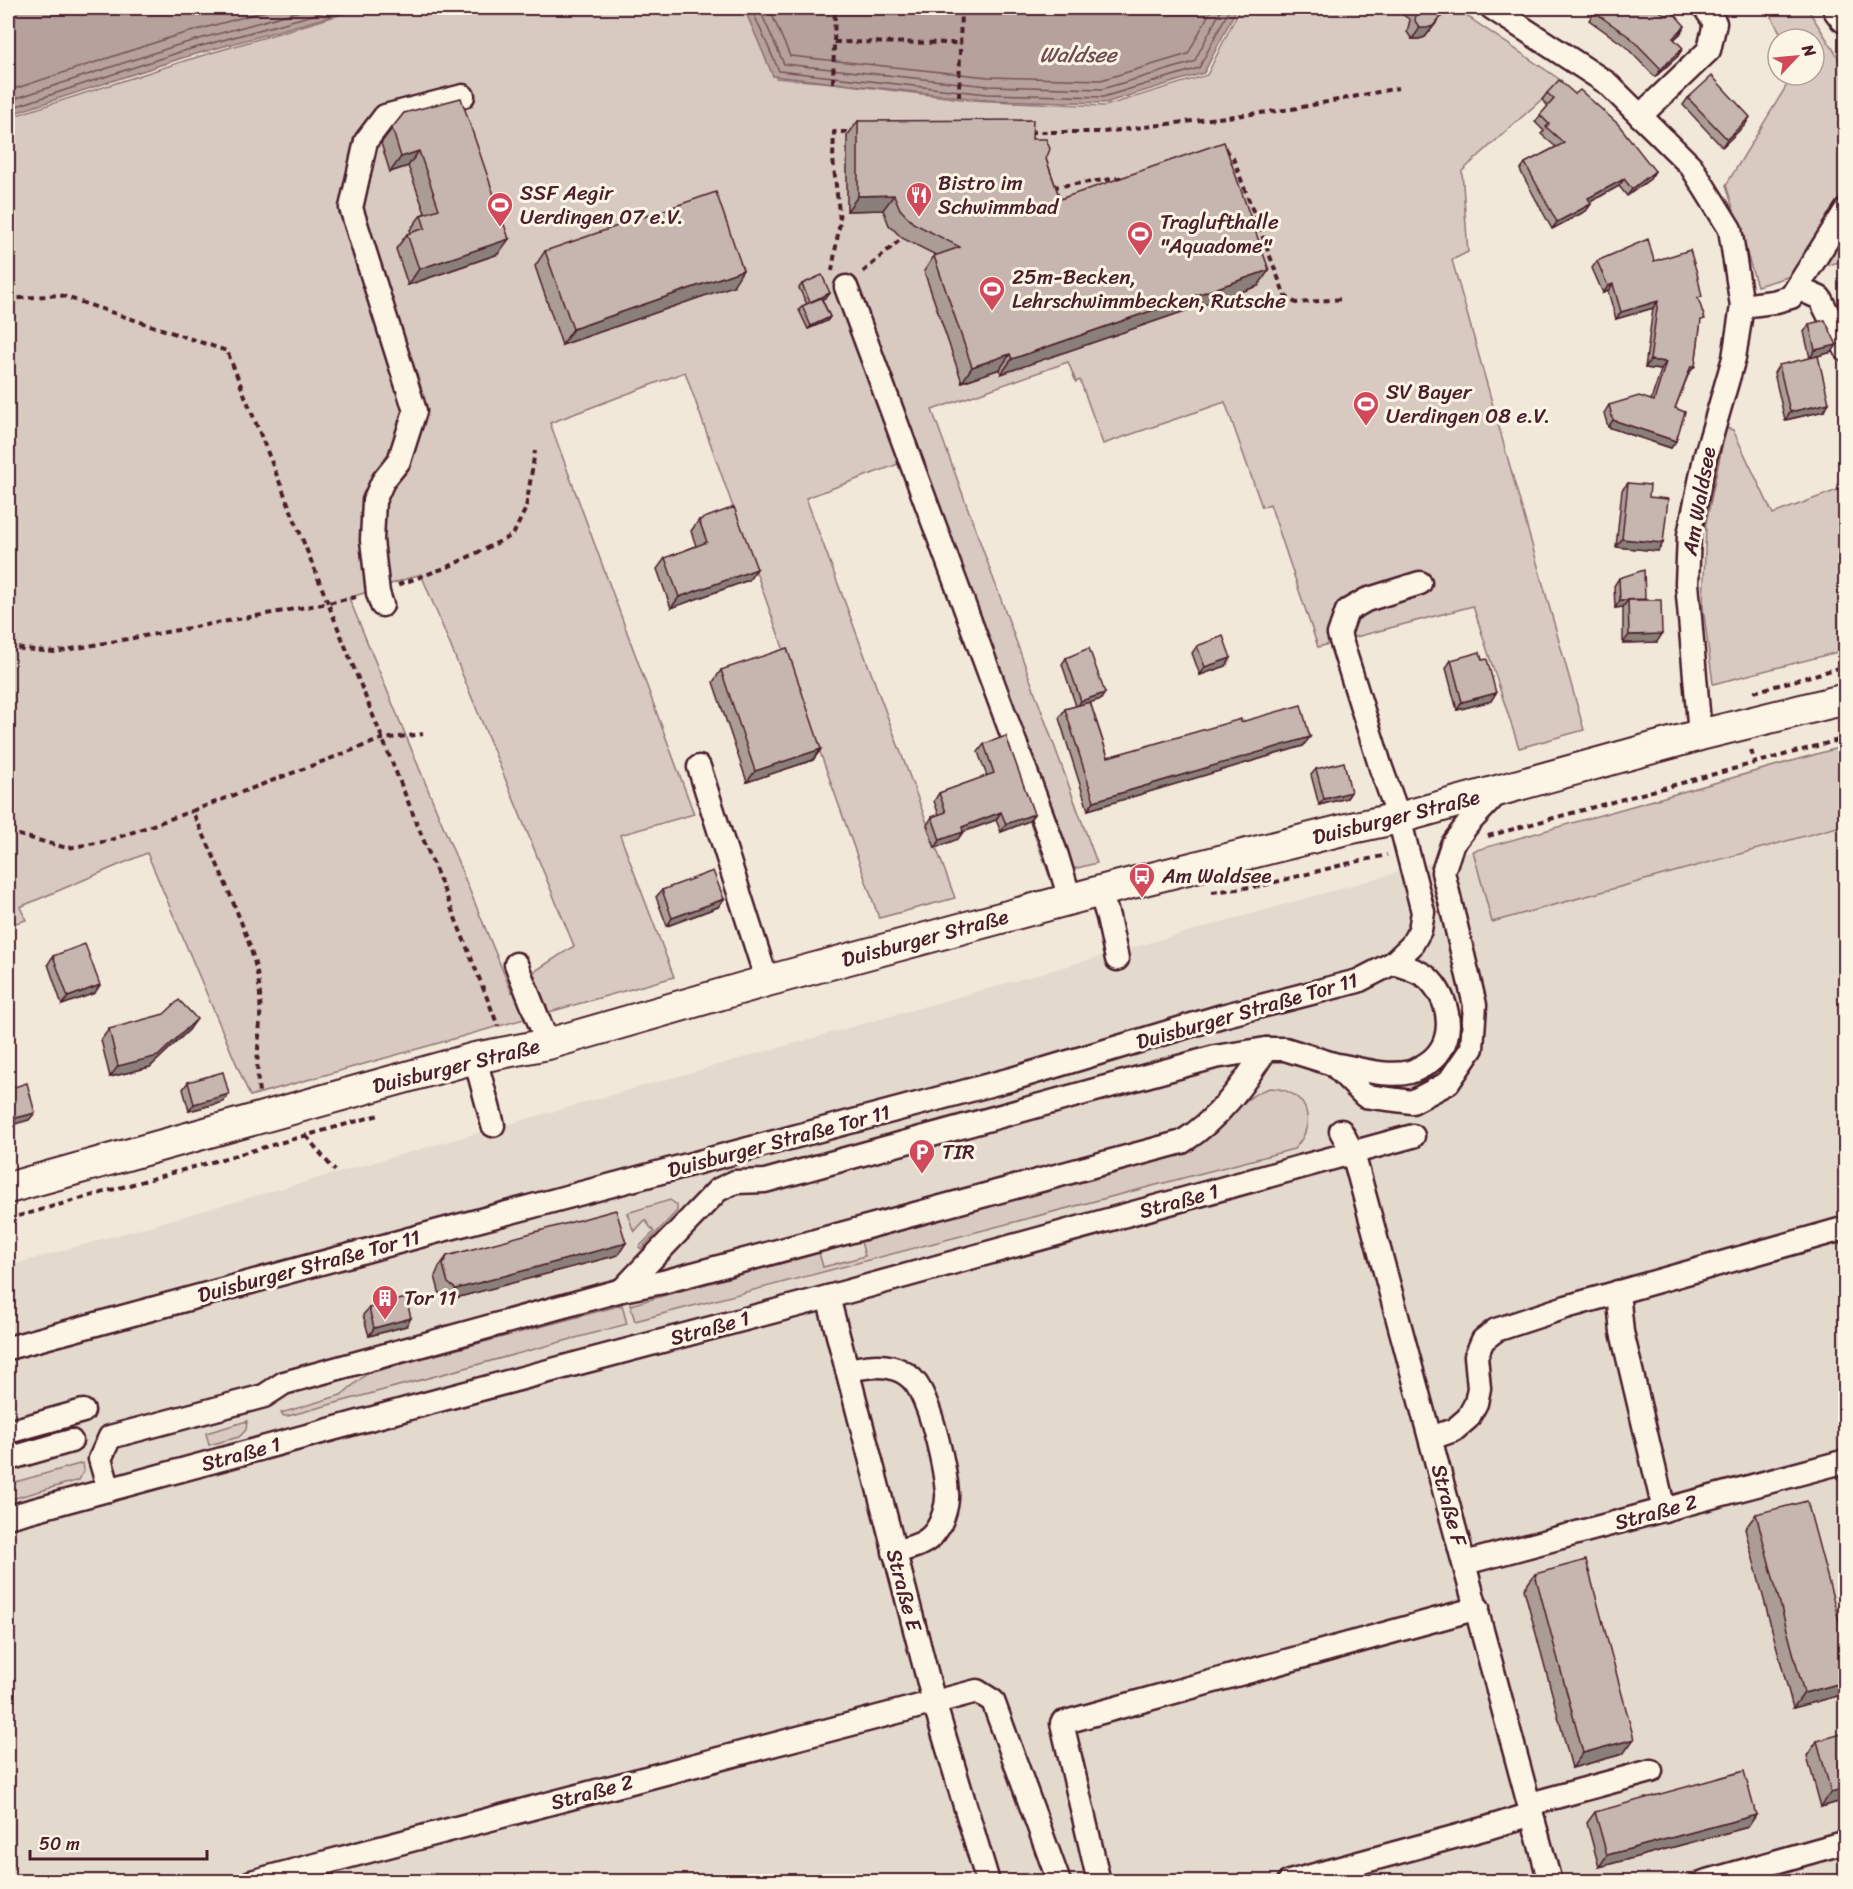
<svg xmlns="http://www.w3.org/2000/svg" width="1853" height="1889" font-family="Sriracha,sans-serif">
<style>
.built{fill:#e4d9cd}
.green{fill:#d8cac0;stroke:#917476;stroke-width:1.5;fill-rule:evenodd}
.water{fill:#b6a19c;stroke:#8b6d6f;stroke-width:1.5}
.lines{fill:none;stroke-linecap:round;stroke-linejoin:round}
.shore{stroke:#755358;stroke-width:1.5}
.minor-casing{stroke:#4a1f2b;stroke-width:27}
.major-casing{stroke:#4a1f2b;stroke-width:34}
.highway-casing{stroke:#4a1f2b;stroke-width:38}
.path{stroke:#4a1f2b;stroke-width:4;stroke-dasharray:6 4.5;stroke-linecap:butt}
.minor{stroke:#fcf5e5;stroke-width:22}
.major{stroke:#fcf5e5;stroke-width:30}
.highway{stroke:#fcf5e5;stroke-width:33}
.wall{fill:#ab9d96;stroke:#4a1f2b;stroke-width:1.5}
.shaded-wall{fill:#8b7f7a;stroke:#4a1f2b;stroke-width:1.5}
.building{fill:#c7b6af;stroke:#4a1f2b;stroke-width:1.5}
.labels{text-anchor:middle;stroke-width:6;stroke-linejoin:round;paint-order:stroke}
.poi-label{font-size:21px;fill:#4a1f2b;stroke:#fcf5e5;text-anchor:start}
.street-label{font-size:21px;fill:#4a1f2b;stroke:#fcf5e5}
.water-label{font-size:22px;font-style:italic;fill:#704c53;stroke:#fcf5e5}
</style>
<rect width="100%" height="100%" fill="#f1e8da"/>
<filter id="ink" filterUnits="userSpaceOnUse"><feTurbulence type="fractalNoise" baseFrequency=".0167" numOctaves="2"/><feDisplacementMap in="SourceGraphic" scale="12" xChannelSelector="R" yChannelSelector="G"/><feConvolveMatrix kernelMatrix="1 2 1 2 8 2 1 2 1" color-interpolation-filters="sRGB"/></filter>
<g filter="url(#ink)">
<polygon class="built" points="1845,825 1845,1881 8,1882 8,1266 1473,851 1492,922"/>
<g class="green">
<path d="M363,8H746L776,78L833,83L970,100L1105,106L1207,75L1240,8H1455L1562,81L1462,171L1468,252L1452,260L1584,730L1519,748L1473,606L1318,647L1270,504L1262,507L1225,402L1103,444L1080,380L1076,382L1068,362L932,410L1097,863L1049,875L901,463L806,498L955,898L879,918L685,372L550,423L694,814L620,835L674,977L250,1096L147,853L20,907L26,920L8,925V113L14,116L184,61ZM421,574L574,946L523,979L508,981L512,993L349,598Z"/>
<polygon points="1766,8 1807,8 1845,68 1845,276 1839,262 1757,286 1726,185 1793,75 1814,75 1814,39 1784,39"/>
<polygon points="1726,428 1733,430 1773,514 1845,487 1846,650 1713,684 1703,607 1706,523"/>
<polygon points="1845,746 1845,825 1492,922 1473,851"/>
<path d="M1270,1088C1306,1089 1320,1122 1294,1149L635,1321L630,1305L819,1253L823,1267L865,1256L861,1242L1183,1154C1192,1150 1200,1146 1208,1139C1228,1122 1243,1095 1270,1088Z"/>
<polygon points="670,1200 677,1205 677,1211 641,1249 639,1247 654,1232 645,1220 634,1232 627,1213"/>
<polygon points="622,1305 627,1324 288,1416 284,1416 281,1413 341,1395 368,1373"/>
<polygon points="247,1421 246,1430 239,1437 209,1445 206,1433"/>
<polygon points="83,1463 84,1470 79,1480 8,1500 8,1484"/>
</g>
<g class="water">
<polygon points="8,8 360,8 182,58 15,113 8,109"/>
<polygon points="744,8 1237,8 1204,73 1105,103 987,100 773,76"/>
</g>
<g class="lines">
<g class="shore">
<polyline points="751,8 779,71 987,94 1103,97 1199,68 1230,8"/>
<polyline points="759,8 784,64 988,86 1102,89 1194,62 1222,8"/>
<polyline points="769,8 790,56 988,77 1101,80 1188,54 1212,8"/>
<polyline points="8,87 17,88 175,36 277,8"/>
<polyline points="8,96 17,98 178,45 310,8"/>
<polyline points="8,104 17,106 180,52 338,8"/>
</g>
<g class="minor-casing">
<g id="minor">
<polyline points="1492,8 1607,83 1691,166 1730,229 1742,306 1734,358 1705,458 1689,535 1687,583 1700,735"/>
<polyline points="1640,116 1709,50 1715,23 1705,8"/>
<polyline points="846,287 1056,853 1070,899"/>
<polyline points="1797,288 1820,298 1846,350"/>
<polyline points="1742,306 1773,302 1791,297 1846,210"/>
<polyline points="382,605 378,593 372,540 374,501 383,481 399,461 415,411 351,208 366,141 385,116 463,96"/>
<polyline points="699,767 767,981"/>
<polyline points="1100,891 1108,917 1117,959"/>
<polyline points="516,964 548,1044"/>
<polyline points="475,1058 493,1125"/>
<path d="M1333,1064C1357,1068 1386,1078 1410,1072C1414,1071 1419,1068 1423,1066C1456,1048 1454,1006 1430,980C1421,971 1405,967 1393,963"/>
<polyline points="1341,1131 1353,1153 1550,1882"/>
<polyline points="622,1290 718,1190 735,1182 765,1181 1215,1057 1266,1049"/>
<polyline points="1618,1292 1622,1332 1664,1510"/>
<polyline points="828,1297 934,1702 988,1882"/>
<polyline points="8,1348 435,1232 1012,1079 1222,1016 1358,981 1393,963 1411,946 1420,930 1423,912 1399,818 1381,768 1339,634 1347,611 1366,600 1420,583"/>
<path d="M847,1370C865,1367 884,1362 901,1371C909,1375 916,1382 920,1390C933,1415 945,1466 947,1493C948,1505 942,1523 935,1532C926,1545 909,1548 894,1552"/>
<polyline points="8,1432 83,1411"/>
<polyline points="1431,1438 1454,1430 1468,1418 1476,1403 1479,1388 1476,1356 1483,1340 1496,1330 1566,1307 1846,1228"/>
<polyline points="8,1459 71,1441"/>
<path d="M109,1490L100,1459L110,1437L264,1396L284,1383L622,1290L663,1282L1182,1142C1219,1119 1243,1085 1266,1049H1285L1333,1064L1365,1096L1412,1102L1448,1083L1472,1048L1475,1005L1443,872L1452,845L1468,824L1500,790"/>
<polyline points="8,1517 447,1398 828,1297 1413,1136"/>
<polyline points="1465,1563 1846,1461"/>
<polyline points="1530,1804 1651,1771"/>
<polyline points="251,1882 977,1691 993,1701 1059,1882"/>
<polyline points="1099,1882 1062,1723 1478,1608"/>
<polyline points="1289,1882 1487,1828 1532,1814"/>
<polyline points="1704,1882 1846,1842"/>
</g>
</g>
<g class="major-casing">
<polyline id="major" points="8,1188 475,1058 548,1044 767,981 1108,889 1347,829 1399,818 1700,735 1846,699"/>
</g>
<g class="highway-casing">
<polyline id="highway" points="1840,8 1846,16"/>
</g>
<g class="path">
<polyline points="834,42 960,43"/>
<polyline points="833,83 835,8"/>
<polyline points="959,97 961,8"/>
<polyline points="1030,132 1103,132 1292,109 1398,88"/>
<polyline points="1225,150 1233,158 1285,296 1296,303 1342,299"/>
<polyline points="1053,187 1126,177"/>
<polyline points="832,271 840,221 833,159 834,132 854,132"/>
<polyline points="863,272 902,238"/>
<polyline points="8,299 60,295 227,351 328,603 55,652 22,649 8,645"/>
<polyline points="398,585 450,566 513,535 526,508 535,451"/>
<path d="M356,597L328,603C384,745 443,885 498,1026"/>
<polyline points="1754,692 1846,666"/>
<polyline points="1751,750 1755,763"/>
<polyline points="8,832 67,848 108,841 192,811"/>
<polyline points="1488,836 1846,738"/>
<polyline points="1212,892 1260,886 1346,864 1387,855"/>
<path d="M259,1092C254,1059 262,1028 260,995C258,965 247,936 235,907C222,874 208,843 192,811L382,739L423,734"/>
<polyline points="306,1136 335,1171"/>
<polyline points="8,1219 379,1115"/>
</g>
<use href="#minor" class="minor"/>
<use href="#major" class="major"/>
<use href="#highway" class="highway"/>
</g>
<g class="wall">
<polygon points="1394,8 1448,8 1425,37 1419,39 1412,39 1407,32 1410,20"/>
<polygon points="1598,8 1667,16 1685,26 1680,34 1674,39 1678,56 1655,77 1625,46 1589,20"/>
<polygon points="1547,93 1655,171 1650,179 1627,196 1619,186 1590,202 1591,204 1586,211 1552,229 1520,170 1525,163 1556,147 1541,134 1544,131 1535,122 1548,106 1542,100"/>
<polygon points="1688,98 1745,125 1722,147 1683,105"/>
<polygon points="404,113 498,254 408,285 396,249 407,234 411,233 410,230 421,215 425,213 408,166 390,172 381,143"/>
<polygon points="858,121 1032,139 1046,159 1060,199 1258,286 1001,374 1000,369 962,382 924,271 934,256 936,255 902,238 889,225 883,210 847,211 847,136"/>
<polygon points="545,251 733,286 562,345 535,266"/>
<polygon points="1597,261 1654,261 1699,301 1700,326 1695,366 1689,373 1675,408 1676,441 1671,448 1608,427 1604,413 1609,405 1651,400 1661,370 1645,368 1653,308 1616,319 1608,291 1603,293 1592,268"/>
<polygon points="802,284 830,293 827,297 822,299 830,317 827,321 808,329 799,310 802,306 807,304 799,288"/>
<polygon points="1809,324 1832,352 1810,358 1804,332"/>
<polygon points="1779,365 1824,411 1785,420 1774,373"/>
<polygon points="1628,483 1649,497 1663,543 1658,551 1616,547 1622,490"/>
<polygon points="699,520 749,580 671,608 657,569 665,558 696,546 691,531"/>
<polygon points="1619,578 1645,599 1657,642 1623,643 1623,607 1615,608 1614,586"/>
<polygon points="1197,646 1226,666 1200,675 1192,653"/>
<polygon points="1066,658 1101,699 1090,702 1108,757 1241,722 1303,746 1088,810 1059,718 1065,709 1076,706 1062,664"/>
<polygon points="1451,660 1482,660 1491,701 1457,710 1446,668"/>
<polygon points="721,670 821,749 813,760 747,782 713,682"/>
<polygon points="984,744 1034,814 1029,821 1001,832 996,820 963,832 958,839 935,848 927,825 932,817 939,815 934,801 939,793 987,776 978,752"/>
<polygon points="1316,769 1351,792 1347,798 1319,805 1311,775"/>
<polygon points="662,890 724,899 718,907 667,926 656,897"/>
<polygon points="53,956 95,993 62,1005 48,964"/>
<polygon points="109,1029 189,1030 150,1067 110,1077 101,1040"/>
<polygon points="188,1082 223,1102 189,1111 183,1089"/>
<polygon points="618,1255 448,1300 440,1295 435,1276 439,1267 447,1256"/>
<polygon points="369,1308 406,1326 369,1336 363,1315"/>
<polygon points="1756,1514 1845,1694 1793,1708 1745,1529"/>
<polygon points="1535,1574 1623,1754 1572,1768 1524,1589"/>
<polygon points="1817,1741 1845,1800 1821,1807 1807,1756"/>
<polygon points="1595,1812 1756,1815 1748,1827 1599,1867 1587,1823"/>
</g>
<g class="shaded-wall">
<polygon points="1448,8 1425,37 1419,39 1412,39 1420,28"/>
<polygon points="1685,26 1680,34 1668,45 1673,38"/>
<polygon points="1683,48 1678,56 1655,77 1661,69"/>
<polygon points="1750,117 1745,125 1722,147 1727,139"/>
<polygon points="419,151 408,166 390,172 401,157"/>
<polygon points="1655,171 1650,179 1627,196 1632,189"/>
<polygon points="1624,179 1619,186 1583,206 1588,198"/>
<polygon points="894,195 883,210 847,211 858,196"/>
<polygon points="1591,204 1586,211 1552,229 1557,222"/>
<polygon points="509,239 498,254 408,285 419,269"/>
<polygon points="743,270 733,286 562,345 573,329"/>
<polygon points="1269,270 1258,286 1001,374 1012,359"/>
<polygon points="1613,284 1608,291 1603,293 1608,286"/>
<polygon points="830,293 827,297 808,306 810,302"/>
<polygon points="1658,301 1653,308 1616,319 1621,312"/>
<polygon points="830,317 827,321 808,329 811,326"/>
<polygon points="1837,345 1832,352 1810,358 1815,350"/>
<polygon points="1010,354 1000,369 962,382 972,367"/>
<polygon points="1650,360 1666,362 1661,370 1645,368"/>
<polygon points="1691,366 1695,366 1689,373 1686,373"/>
<polygon points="1829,403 1824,411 1785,420 1790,412"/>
<polygon points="1613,420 1676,441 1671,448 1608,427"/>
<polygon points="1622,539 1663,543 1658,551 1616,547"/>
<polygon points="757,569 749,580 671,608 679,597"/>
<polygon points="1645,599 1628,600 1623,607 1615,608 1620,600"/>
<polygon points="1662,634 1657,642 1623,643 1629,635"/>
<polygon points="1231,658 1226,666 1200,675 1205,667"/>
<polygon points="1105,693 1101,699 1077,707 1081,701"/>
<polygon points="1496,693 1491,701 1457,710 1462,702"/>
<polygon points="1310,737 1303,746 1088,810 1094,801"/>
<polygon points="821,749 813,760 747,782 755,771"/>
<polygon points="1351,792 1347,798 1319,805 1324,799"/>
<polygon points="1001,812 996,820 963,832 958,839 935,848 940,840 962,827"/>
<polygon points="1034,814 1029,821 1001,832 1006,824"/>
<polygon points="724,899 718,907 667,926 672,918"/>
<polygon points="100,985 95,993 62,1005 68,997"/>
<polygon points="197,1019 189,1030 150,1067 110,1077 118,1066"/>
<polygon points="229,1094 223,1102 189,1111 194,1104"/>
<polygon points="35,1113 29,1120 8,1126 8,1120"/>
<polygon points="626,1243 618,1255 448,1300 456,1289"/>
<polygon points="411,1318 406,1326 369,1336 374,1328"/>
<polygon points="1845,1682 1845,1694 1793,1708 1804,1693"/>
<polygon points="1634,1739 1623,1754 1572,1768 1583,1753"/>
<polygon points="1845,1788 1845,1800 1821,1807 1831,1792"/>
<polygon points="1756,1815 1748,1827 1599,1867 1607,1855"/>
</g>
<g class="building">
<polygon points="1415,8 1448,8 1433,26 1427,28 1420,28 1415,21 1417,9"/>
<polygon points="1598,8 1655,8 1667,16 1672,11 1685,26 1673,38 1683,48 1661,69 1631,38 1594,12"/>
<polygon points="1712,76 1750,117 1727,139 1688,98"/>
<polygon points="1559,80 1575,94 1580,90 1618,124 1655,171 1632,189 1624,179 1588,198 1591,204 1557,222 1525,163 1564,143 1546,127 1549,124 1540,115 1554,99 1547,93"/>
<polygon points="461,98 509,239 419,269 407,234 425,228 421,215 439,209 419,151 401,157 392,128 404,113"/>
<polygon points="1033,120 1032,139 1046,139 1050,149 1046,159 1060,199 1224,142 1269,270 1012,359 1010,354 972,367 934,256 960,247 913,223 900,209 894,195 858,196 858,121"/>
<polygon points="716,192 743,270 573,329 545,251"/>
<polygon points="1648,239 1654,261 1690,250 1697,273 1702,297 1698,298 1705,319 1701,320 1695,366 1691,366 1675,408 1685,412 1676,441 1613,420 1609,405 1639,396 1654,401 1666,362 1650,360 1658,301 1621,312 1613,284 1608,286 1597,261"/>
<polygon points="822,275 830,293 810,302 802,284"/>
<polygon points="821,298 830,317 811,326 802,306"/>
<polygon points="1825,320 1837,345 1815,350 1809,324"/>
<polygon points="1818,356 1829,403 1790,412 1779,365"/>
<polygon points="1628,483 1650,485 1649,497 1668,499 1663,543 1622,539"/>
<polygon points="734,507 757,569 679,597 665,558 707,542 699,520"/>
<polygon points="1644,570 1645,599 1620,600 1619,578"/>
<polygon points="1628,600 1661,600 1662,634 1629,635"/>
<polygon points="1223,636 1231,658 1205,667 1197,646"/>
<polygon points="787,648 821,749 755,771 721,670"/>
<polygon points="1089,648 1105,693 1081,701 1066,658"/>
<polygon points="1480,652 1482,660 1487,659 1496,693 1462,702 1451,660"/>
<polygon points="1090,702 1108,757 1241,719 1241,722 1301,705 1310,737 1094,801 1065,709"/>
<polygon points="1006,736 1034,814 1006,824 1001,812 962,827 963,832 940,840 932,817 946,812 939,793 994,773 984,744"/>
<polygon points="1344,762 1351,792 1324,799 1316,769"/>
<polygon points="713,871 724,899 672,918 662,890"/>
<polygon points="85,944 100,985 68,997 53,956"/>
<polygon points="179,1000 197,1019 158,1056 118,1066 109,1029 164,1014"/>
<polygon points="223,1072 229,1094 194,1104 188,1082"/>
<polygon points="27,1083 35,1113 8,1120 8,1089"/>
<polygon points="616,1210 626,1243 456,1289 448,1283 443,1265 447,1256"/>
<polygon points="406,1298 411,1318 374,1328 369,1308"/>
<polygon points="1807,1501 1845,1643 1845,1682 1804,1693 1756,1514"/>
<polygon points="1586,1560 1634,1739 1583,1753 1535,1574"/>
<polygon points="1845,1733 1845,1788 1831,1792 1817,1741"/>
<polygon points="1744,1771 1756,1815 1607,1855 1595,1812"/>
<polygon points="1845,1876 1845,1881 1827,1881"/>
</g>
</g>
<defs>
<g id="restaurant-pin" transform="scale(1.35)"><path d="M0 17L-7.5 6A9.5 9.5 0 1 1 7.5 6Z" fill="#d1495b" stroke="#fcf5e5"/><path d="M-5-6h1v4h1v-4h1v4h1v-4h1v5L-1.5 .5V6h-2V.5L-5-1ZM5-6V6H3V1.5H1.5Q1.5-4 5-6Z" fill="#fff"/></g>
<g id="stadium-pin" transform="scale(1.35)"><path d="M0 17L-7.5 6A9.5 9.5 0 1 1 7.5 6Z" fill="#d1495b" stroke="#fcf5e5"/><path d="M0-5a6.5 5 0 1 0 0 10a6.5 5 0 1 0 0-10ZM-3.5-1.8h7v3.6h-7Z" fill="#fff"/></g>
<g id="bus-pin" transform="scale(1.35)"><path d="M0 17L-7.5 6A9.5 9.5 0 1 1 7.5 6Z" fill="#d1495b" stroke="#fcf5e5"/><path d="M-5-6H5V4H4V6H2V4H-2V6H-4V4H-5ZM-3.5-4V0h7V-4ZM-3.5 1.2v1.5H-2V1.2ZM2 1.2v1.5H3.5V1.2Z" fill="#fff"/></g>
<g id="parking-pin" transform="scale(1.35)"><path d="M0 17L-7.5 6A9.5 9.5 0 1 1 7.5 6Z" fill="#d1495b" stroke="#fcf5e5"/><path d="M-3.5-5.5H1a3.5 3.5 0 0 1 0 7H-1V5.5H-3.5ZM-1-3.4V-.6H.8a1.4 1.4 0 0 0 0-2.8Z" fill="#fff"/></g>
<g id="building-pin" transform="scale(1.35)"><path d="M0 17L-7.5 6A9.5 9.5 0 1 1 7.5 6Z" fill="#d1495b" stroke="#fcf5e5"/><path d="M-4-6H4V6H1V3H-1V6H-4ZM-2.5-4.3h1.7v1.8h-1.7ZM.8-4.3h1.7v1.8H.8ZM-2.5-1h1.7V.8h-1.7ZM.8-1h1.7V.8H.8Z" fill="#fff"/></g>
</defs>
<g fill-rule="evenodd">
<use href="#restaurant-pin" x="919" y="195"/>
<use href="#stadium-pin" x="500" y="205"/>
<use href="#stadium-pin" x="1140" y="234"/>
<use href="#stadium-pin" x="992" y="289"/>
<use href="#stadium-pin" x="1366" y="404"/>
<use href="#bus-pin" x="1142" y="876"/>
<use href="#parking-pin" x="922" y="1152"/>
<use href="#building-pin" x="385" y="1298"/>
</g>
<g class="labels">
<g class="poi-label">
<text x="938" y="190">Bistro im<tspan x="938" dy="24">Schwimmbad</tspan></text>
<text x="520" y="200">SSF Aegir<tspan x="520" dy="24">Uerdingen 07 e.V.</tspan></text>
<text x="1160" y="229">Traglufthalle<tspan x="1160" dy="24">"Aquadome"</tspan></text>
<text x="1012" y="284">25m-Becken,<tspan x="1012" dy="24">Lehrschwimmbecken, Rutsche</tspan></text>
<text x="1386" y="399">SV Bayer<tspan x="1386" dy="24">Uerdingen 08 e.V.</tspan></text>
<text x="1162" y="883">Am Waldsee</text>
<text x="942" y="1159">TIR</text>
<text x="404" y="1305">Tor 11</text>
</g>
<g class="street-label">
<text transform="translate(1699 501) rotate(-80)" y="7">Am Waldsee</text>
<text transform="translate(1396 817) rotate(-14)" y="7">Duisburger Straße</text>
<text transform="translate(925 938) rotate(-15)" y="7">Duisburger Straße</text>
<text transform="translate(1247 1011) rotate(-16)" y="7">Duisburger Straße Tor 11</text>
<text transform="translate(456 1066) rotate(-14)" y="7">Duisburger Straße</text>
<text transform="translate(779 1141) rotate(-15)" y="7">Duisburger Straße Tor 11</text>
<text transform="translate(1179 1201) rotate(-15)" y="7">Straße 1</text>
<text transform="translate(309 1266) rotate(-15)" y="7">Duisburger Straße Tor 11</text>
<text transform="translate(710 1328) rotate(-15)" y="7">Straße 1</text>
<text transform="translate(241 1454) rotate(-15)" y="7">Straße 1</text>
<text transform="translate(1449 1505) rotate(75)" y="7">Straße F</text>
<text transform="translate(1656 1512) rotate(-15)" y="7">Straße 2</text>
<text transform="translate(904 1590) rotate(75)" y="7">Straße E</text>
<text transform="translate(592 1792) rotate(-15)" y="7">Straße 2</text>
</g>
<g class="water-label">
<text x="1078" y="62">Waldsee</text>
</g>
</g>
<rect width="1853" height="1889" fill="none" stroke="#fcf5e5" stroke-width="30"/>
<rect x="15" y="15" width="1823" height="1859" fill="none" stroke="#4a1f2b" stroke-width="2" filter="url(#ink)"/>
<g transform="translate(1796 57) rotate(64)"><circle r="28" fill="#fcf5e5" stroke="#b59f9b" stroke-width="1.5"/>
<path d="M0-4.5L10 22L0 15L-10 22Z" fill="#d1495b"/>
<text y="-9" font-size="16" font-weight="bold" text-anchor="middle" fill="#4a1f2b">N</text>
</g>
<path d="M30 1850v9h177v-9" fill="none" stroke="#4a1f2b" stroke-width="3"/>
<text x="39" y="1850" font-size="18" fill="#4a1f2b" stroke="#fcf5e5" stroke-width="4.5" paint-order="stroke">50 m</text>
</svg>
